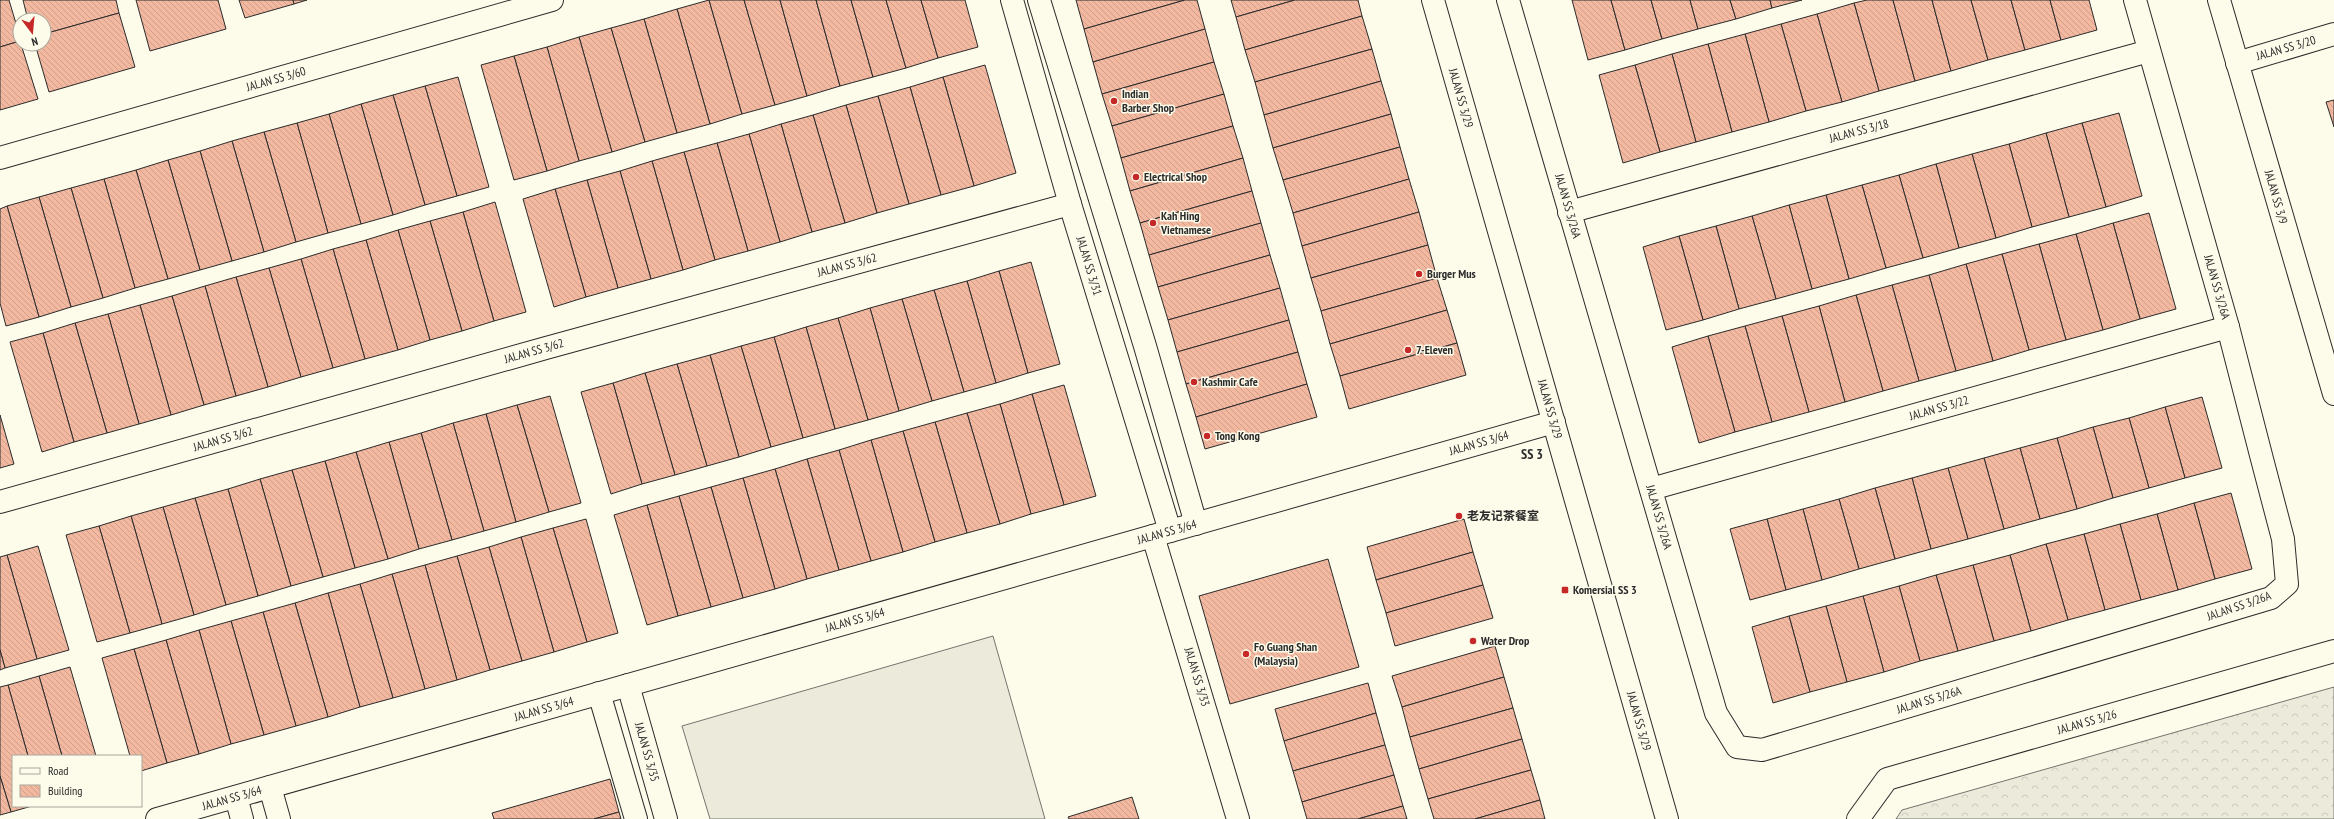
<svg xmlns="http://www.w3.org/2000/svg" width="2334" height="819" font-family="'PT Sans Narrow','Noto Sans SC',sans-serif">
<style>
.forest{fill:url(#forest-crowns);stroke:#74746e}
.pitch{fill:#ecebdb;stroke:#74746e}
.building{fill:url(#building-back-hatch);stroke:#2b2b2b}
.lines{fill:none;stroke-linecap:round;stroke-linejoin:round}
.minor-casing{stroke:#2b2b2b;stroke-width:24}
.tertiary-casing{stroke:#2b2b2b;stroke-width:24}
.minor{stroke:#fdfbea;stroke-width:22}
.tertiary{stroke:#fdfbea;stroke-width:22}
.poi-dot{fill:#c62828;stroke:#fdfbea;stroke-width:1.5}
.labels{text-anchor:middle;stroke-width:3;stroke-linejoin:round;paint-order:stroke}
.street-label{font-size:12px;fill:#2b2b2b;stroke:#fdfbea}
.poi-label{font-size:12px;font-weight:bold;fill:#2b2b2b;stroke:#fdfbea;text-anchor:start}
.quarter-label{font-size:14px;font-weight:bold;fill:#2b2b2b;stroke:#fdfbea}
</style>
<defs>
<pattern id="forest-crowns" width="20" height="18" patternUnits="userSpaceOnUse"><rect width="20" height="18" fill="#ecebdb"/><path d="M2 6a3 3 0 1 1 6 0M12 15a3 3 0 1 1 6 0" fill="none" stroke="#cbcabc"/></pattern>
<pattern id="building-back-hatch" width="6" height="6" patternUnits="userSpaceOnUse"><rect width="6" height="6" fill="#f2b8a0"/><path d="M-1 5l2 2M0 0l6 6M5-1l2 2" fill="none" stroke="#d09e8a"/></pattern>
</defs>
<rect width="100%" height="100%" fill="#fdfbea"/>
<polygon class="forest" points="2334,687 2334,819 1896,819 1902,810"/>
<polygon class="pitch" points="993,636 1045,819 710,819 682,726"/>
<g class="building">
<polygon points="0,0 9,0 20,37 20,41 0,47"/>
<polygon points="23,0 116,0 119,13 44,34 44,20 28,20"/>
<polygon points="136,0 218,0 226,29 150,51"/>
<polygon points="239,0 293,0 294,4 245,18"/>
<polygon points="293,0 307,0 294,4"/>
<polygon points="709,0 742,114 710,124 677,9"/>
<polygon points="709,0 744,0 775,105 742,114"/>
<polygon points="744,0 780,0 807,96 775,105"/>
<polygon points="780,0 816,0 840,86 807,96"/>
<polygon points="816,0 851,0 873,77 840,86"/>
<polygon points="851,0 886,0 906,68 873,77"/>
<polygon points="886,0 921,0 938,58 906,68"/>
<polygon points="921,0 965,0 978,47 938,58"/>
<polygon points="1076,0 1185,0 1084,29"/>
<polygon points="1185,0 1197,0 1205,29 1093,62 1084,29"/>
<polygon points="1231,0 1295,0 1236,17"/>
<polygon points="1295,0 1358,0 1362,16 1245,50 1236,17"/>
<polygon points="1572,0 1611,0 1625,50 1588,60"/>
<polygon points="1611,0 1651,0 1662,39 1625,50"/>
<polygon points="1651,0 1690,0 1698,29 1662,39"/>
<polygon points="1690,0 1730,0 1736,19 1698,29"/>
<polygon points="1730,0 1770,0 1772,8 1736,19"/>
<polygon points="1770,0 1802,0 1772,8"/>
<polygon points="1867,0 1893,0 1915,81 1879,91 1854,3"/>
<polygon points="1893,0 1932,0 1951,71 1915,81"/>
<polygon points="1932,0 1971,0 1988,60 1951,71"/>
<polygon points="1971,0 2011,0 2025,50 1988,60"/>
<polygon points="2011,0 2050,0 2061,40 2025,50"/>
<polygon points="2050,0 2089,0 2097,30 2061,40"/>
<polygon points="1854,3 1879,91 1842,102 1817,14"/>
<polygon points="677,9 710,124 677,133 644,19"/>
<polygon points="119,13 135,67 49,92 35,44 44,44 44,34"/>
<polygon points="1817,14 1842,102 1806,111 1781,24"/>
<polygon points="1362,16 1372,49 1255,82 1245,50"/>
<polygon points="644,19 677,133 645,142 611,28"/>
<polygon points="1781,24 1806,111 1769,122 1745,34"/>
<polygon points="611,28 645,142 612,152 579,37"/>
<polygon points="1205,29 1214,62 1102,94 1093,62"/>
<polygon points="1745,34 1769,122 1732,132 1708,44"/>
<polygon points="579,37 612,152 579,161 547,47"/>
<polygon points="20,41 38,99 0,110 0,47"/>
<polygon points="1708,44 1732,132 1696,142 1672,54"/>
<polygon points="547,47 579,161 547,171 514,56"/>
<polygon points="1372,49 1381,81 1264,115 1255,82"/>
<polygon points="1672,54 1696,142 1660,152 1635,65"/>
<polygon points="514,56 547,171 514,180 481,65"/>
<polygon points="1214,62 1224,94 1112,126 1102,94"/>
<polygon points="985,65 1016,173 974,186 943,77"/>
<polygon points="1635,65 1660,152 1623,163 1599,75"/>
<polygon points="458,77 489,187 457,196 425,86"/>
<polygon points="943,77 974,186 941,195 910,87"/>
<polygon points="1381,81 1391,114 1273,148 1264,115"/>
<polygon points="425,86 457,196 425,205 393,95"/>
<polygon points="910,87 941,195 909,204 878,96"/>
<polygon points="1224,94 1233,126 1121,158 1112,126"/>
<polygon points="393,95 425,205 393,215 361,104"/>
<polygon points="878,96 909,204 877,213 846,105"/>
<polygon points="2334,100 2334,127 2326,102"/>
<polygon points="361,104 393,215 361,224 329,114"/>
<polygon points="846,105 877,213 845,223 813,115"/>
<polygon points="2119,113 2142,196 2106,207 2082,123"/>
<polygon points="329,114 361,224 328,233 297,123"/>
<polygon points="1391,114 1400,147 1283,180 1273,148"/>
<polygon points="813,115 845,223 812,232 781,124"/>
<polygon points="297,123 328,233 296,242 264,132"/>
<polygon points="2082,123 2106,207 2069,217 2046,133"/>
<polygon points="781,124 812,232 780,242 749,134"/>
<polygon points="1233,126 1243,158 1130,191 1121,158"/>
<polygon points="264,132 296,242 264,252 232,141"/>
<polygon points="2046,133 2069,217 2032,227 2009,144"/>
<polygon points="749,134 780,242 748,251 717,143"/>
<polygon points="232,141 264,252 232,261 200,151"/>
<polygon points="717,143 748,251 715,260 684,152"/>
<polygon points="2009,144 2032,227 1996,238 1972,154"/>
<polygon points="1400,147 1409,179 1293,213 1283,180"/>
<polygon points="200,151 232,261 200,270 168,160"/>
<polygon points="684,152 715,260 683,270 652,161"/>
<polygon points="1972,154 1996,238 1959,248 1936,164"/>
<polygon points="1243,158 1252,191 1140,223 1130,191"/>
<polygon points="168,160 200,270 168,279 136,170"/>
<polygon points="652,161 683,270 651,279 620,171"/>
<polygon points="1936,164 1959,248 1923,258 1899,175"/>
<polygon points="136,170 168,279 135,288 104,179"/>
<polygon points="620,171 651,279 618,288 587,180"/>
<polygon points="1899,175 1923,258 1886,268 1862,185"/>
<polygon points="104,179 135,288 103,298 71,188"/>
<polygon points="1409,179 1419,212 1302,246 1293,213"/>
<polygon points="587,180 618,288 586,297 555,189"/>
<polygon points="1862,185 1886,268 1849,279 1826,195"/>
<polygon points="71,188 103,298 71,307 39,197"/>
<polygon points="555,189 586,297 554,307 523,199"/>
<polygon points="1252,191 1261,223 1149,255 1140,223"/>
<polygon points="1826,195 1849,279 1812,289 1789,205"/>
<polygon points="39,197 71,307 39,317 7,206"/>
<polygon points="495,202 526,312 494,321 463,212"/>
<polygon points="1789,205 1812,289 1776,299 1752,216"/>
<polygon points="7,206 39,317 6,326 0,303 0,209"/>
<polygon points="463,212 494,321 462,331 430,221"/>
<polygon points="1419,212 1428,245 1311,278 1302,246"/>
<polygon points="2149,213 2176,309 2140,319 2113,223"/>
<polygon points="1752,216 1776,299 1739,309 1716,226"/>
<polygon points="430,221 462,331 430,340 398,230"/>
<polygon points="1261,223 1270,255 1158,287 1149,255"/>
<polygon points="2113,223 2140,319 2103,330 2076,234"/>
<polygon points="1716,226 1739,309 1703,320 1679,236"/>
<polygon points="398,230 430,340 398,350 366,240"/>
<polygon points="2076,234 2103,330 2066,340 2039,244"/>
<polygon points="1679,236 1703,320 1666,330 1643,247"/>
<polygon points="366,240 398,350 365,359 333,249"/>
<polygon points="2039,244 2066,340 2029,350 2002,254"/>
<polygon points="1428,245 1437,278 1321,311 1311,278"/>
<polygon points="333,249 365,359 333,368 301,259"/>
<polygon points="2002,254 2029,350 1993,361 1966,264"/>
<polygon points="1270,255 1280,288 1168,320 1158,287"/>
<polygon points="301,259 333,368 301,377 269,268"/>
<polygon points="1031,262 1060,364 1028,373 999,271"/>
<polygon points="1966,264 1993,361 1956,371 1929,275"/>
<polygon points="269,268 301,377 268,387 236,277"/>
<polygon points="999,271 1028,373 996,383 967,281"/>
<polygon points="1929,275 1956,371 1919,381 1892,285"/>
<polygon points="236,277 268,387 236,396 205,286"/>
<polygon points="1437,278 1447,310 1330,344 1321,311"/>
<polygon points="967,281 996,383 964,392 934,290"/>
<polygon points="1892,285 1919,381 1883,391 1856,295"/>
<polygon points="205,286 236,396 204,405 172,296"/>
<polygon points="1280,288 1289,320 1177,352 1168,320"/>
<polygon points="934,290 964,392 932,401 902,299"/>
<polygon points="1856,295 1883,391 1845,402 1819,306"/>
<polygon points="172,296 204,405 171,415 140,305"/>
<polygon points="902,299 932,401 899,411 870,308"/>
<polygon points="140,305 171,415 139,424 108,314"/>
<polygon points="1819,306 1845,402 1809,412 1782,316"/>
<polygon points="870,308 899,411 868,420 838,318"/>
<polygon points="1447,310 1457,343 1340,376 1330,344"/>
<polygon points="108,314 139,424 107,433 75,323"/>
<polygon points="1782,316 1809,412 1772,422 1745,326"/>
<polygon points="838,318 868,420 835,429 806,327"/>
<polygon points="1289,320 1298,352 1186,384 1177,352"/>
<polygon points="75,323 107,433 74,442 43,333"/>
<polygon points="1745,326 1772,422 1735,432 1708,336"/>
<polygon points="806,327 835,429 803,438 774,337"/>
<polygon points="43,333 74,442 42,452 10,342"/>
<polygon points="1708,336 1735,432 1699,443 1672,347"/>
<polygon points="774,337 803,438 771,447 741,346"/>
<polygon points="1457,343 1466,375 1349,409 1340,376"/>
<polygon points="741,346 771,447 739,457 710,355"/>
<polygon points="1298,352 1307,384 1196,417 1186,384"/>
<polygon points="710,355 739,457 707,466 677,364"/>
<polygon points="677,364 707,466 675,475 645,373"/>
<polygon points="645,373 675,475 642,484 613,383"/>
<polygon points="613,383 642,484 611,494 581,392"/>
<polygon points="1307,384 1317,417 1205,449 1196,417"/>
<polygon points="1064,385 1096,496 1064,505 1032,394"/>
<polygon points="1032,394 1064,505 1031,514 1000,404"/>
<polygon points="550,396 581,503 549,512 517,405"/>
<polygon points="2202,397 2222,468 2185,478 2165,407"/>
<polygon points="1000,404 1031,514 1000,524 967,413"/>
<polygon points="517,405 549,512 516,522 486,414"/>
<polygon points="2165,407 2185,478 2149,488 2129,418"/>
<polygon points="967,413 1000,524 967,533 935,422"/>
<polygon points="486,414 516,522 484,531 453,423"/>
<polygon points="0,415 14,464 0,468"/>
<polygon points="2129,418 2149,488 2113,498 2093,427"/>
<polygon points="935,422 967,533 935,542 903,431"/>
<polygon points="453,423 484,531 452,540 421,433"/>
<polygon points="2093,427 2113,498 2077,509 2057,438"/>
<polygon points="903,431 935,542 903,552 871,440"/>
<polygon points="421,433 452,540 419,549 389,442"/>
<polygon points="2057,438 2077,509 2040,519 2020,448"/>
<polygon points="871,440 903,552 871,561 839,450"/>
<polygon points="389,442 419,549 388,559 356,452"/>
<polygon points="2020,448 2040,519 2004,529 1984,458"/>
<polygon points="839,450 871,561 839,570 807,459"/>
<polygon points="356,452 388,559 355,568 325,461"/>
<polygon points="1984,458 2004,529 1968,539 1948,468"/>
<polygon points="807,459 839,570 807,579 775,469"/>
<polygon points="325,461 355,568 323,577 292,470"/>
<polygon points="1948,468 1968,539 1931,549 1912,478"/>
<polygon points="775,469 807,579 775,589 743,478"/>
<polygon points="292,470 323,577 291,586 260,479"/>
<polygon points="743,478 775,589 743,598 711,487"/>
<polygon points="1912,478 1931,549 1895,559 1875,488"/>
<polygon points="260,479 291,586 258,596 228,489"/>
<polygon points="711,487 743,598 711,607 679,496"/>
<polygon points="1875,488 1895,559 1859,569 1839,499"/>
<polygon points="228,489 258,596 226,605 195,498"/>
<polygon points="2231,493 2252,569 2215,579 2194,503"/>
<polygon points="679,496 711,607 678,616 647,505"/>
<polygon points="195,498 226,605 194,615 163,507"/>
<polygon points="1839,499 1859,569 1822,580 1803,509"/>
<polygon points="2194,503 2215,579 2178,590 2157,514"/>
<polygon points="647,505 678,616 647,625 614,515"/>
<polygon points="163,507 194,615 162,624 131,516"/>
<polygon points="1803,509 1822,580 1786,590 1767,519"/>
<polygon points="2157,514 2178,590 2141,600 2120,524"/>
<polygon points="131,516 162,624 130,633 99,526"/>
<polygon points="586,519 618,633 587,642 553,528"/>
<polygon points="1464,519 1473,552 1376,580 1367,547"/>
<polygon points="1767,519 1786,590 1750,600 1730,529"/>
<polygon points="2120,524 2141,600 2105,610 2084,534"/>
<polygon points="99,526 130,633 97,642 66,535"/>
<polygon points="553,528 587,642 554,652 521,537"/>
<polygon points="2084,534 2105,610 2068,620 2046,544"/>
<polygon points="521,537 554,652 522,661 489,547"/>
<polygon points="2046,544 2068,620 2031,631 2010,555"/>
<polygon points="38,546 69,650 37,659 7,555"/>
<polygon points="489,547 522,661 490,670 457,556"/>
<polygon points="1473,552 1483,585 1386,613 1376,580"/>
<polygon points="7,555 37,659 5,668 0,650 0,557"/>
<polygon points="2010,555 2031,631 1994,641 1973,565"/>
<polygon points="457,556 490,670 457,680 425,565"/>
<polygon points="1328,559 1359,667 1230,704 1199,596"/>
<polygon points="425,565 457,680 425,689 392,574"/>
<polygon points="1973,565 1994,641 1958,651 1936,575"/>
<polygon points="392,574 425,689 393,698 360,584"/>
<polygon points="1936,575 1958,651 1920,661 1899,586"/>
<polygon points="360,584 393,698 360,707 328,593"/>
<polygon points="1483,585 1493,618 1395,646 1386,613"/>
<polygon points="1899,586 1920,661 1884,672 1863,596"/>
<polygon points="328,593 360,707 328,717 295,603"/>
<polygon points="1863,596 1884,672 1847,682 1826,606"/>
<polygon points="295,603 328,717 296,726 263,612"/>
<polygon points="1826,606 1847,682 1810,692 1789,616"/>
<polygon points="263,612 296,726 264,735 231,621"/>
<polygon points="1789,616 1810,692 1773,703 1752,627"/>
<polygon points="231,621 264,735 231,744 199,630"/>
<polygon points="199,630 231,744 199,754 166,640"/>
<polygon points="166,640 199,754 167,763 134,649"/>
<polygon points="1495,646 1504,677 1402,707 1392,676"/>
<polygon points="134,649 167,763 141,771 141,756 130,756 102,658"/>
<polygon points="0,650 5,668 0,670"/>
<polygon points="70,667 96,756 62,756 39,676"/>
<polygon points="39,676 62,756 28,756 8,685"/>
<polygon points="1504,677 1513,708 1410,737 1402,707"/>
<polygon points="1368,683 1376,713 1284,741 1275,709"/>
<polygon points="8,685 28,756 13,756 13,806 32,806 11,812 0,776 0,687"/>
<polygon points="1513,708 1522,739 1419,769 1410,737"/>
<polygon points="1376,713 1385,745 1293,771 1284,741"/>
<polygon points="1522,739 1531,770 1428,799 1419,769"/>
<polygon points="1385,745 1394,775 1302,802 1293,771"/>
<polygon points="1531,770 1540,800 1475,819 1434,819 1428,799"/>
<polygon points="1394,775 1403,806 1358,819 1307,819 1302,802"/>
<polygon points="0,776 11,812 0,815"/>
<polygon points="610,779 619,812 594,819 494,819 492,813"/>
<polygon points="1132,797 1139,819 1069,819 1068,817"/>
<polygon points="1540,800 1545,819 1475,819"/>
<polygon points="1403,806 1407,819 1358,819"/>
<polygon points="619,812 621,819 594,819"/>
</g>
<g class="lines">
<g class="minor-casing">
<g id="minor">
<polyline points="1012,0 1070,204 1170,531"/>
<polyline points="1039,0 1145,346 1196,524"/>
<polyline points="1508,0 1716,713 1737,747 1762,750 2271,598 2287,584 2283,539 2262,459 2228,327 2135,0"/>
<polyline points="2219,0 2334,394"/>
<polyline points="2237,63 2334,34"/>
<polyline points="0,158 552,0"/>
<polyline points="1569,212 2149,51"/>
<polyline points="1651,489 2228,327"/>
<polyline points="0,502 546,348 1070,204"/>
<polyline points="1153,536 1238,819"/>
<polyline points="628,685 666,819"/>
<polyline points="599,693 636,819"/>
<polyline points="270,787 279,819"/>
<polyline points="236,797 242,819"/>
<polyline points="157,819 1554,422"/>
<polyline points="1858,819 1887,779 2334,651"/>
</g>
</g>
<g class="tertiary-casing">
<polyline id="tertiary" points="1433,0 1667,819"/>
</g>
<use href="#minor" class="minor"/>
<use href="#tertiary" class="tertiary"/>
</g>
<g class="poi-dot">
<circle cx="1114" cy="101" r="4"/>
<circle cx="1136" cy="177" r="4"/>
<circle cx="1153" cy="223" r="4"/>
<circle cx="1419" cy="274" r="4"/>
<circle cx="1408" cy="350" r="4"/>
<circle cx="1194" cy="382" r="4"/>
<circle cx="1207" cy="436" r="4"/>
<circle cx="1459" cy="516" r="4"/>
<rect x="1561" y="586" width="8" height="8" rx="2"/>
<circle cx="1473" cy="641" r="4"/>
<circle cx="1246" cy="654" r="4"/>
</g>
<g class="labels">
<g class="street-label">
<text transform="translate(2286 48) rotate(-16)" y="4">JALAN SS 3/20</text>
<text transform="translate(276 79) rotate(-16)" y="4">JALAN SS 3/60</text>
<text transform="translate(1461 98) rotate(74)" y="4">JALAN SS 3/29</text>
<text transform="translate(1859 131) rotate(-15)" y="4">JALAN SS 3/18</text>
<text transform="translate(2276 197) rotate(74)" y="4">JALAN SS 3/9</text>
<text transform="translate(1568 206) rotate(74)" y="4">JALAN SS 3/26A</text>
<text transform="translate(847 265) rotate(-15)" y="4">JALAN SS 3/62</text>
<text transform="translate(1089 266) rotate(73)" y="4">JALAN SS 3/31</text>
<text transform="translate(2217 287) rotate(74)" y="4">JALAN SS 3/26A</text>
<text transform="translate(534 351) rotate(-16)" y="4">JALAN SS 3/62</text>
<text transform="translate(1939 408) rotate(-16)" y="4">JALAN SS 3/22</text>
<text transform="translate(1550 409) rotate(74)" y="4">JALAN SS 3/29</text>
<text transform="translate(223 439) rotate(-16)" y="4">JALAN SS 3/62</text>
<text transform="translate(1479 443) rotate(-16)" y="4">JALAN SS 3/64</text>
<text transform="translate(1659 517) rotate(74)" y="4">JALAN SS 3/26A</text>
<text transform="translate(1167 532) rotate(-16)" y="4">JALAN SS 3/64</text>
<text transform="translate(2239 606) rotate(-19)" y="4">JALAN SS 3/26A</text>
<text transform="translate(855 620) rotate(-16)" y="4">JALAN SS 3/64</text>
<text transform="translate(1197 677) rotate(73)" y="4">JALAN SS 3/33</text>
<text transform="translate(1929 700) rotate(-17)" y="4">JALAN SS 3/26A</text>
<text transform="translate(544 709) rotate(-16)" y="4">JALAN SS 3/64</text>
<text transform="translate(1639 721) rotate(74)" y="4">JALAN SS 3/29</text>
<text transform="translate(2087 722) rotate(-16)" y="4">JALAN SS 3/26</text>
<text transform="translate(647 752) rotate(74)" y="4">JALAN SS 3/35</text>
<text transform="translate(232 798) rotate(-16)" y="4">JALAN SS 3/64</text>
</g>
<g class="poi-label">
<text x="1122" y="98">Indian<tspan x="1122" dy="14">Barber Shop</tspan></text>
<text x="1144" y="181">Electrical Shop</text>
<text x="1161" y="220">Kah Hing<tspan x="1161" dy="14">Vietnamese</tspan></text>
<text x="1427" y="278">Burger Mus</text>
<text x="1416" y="354">7-Eleven</text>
<text x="1202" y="386">Kashmir Cafe</text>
<text x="1215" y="440">Tong Kong</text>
<text x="1467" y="520">老友记茶餐室</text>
<text x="1573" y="594">Komersial SS 3</text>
<text x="1481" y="645">Water Drop</text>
<text x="1254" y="651">Fo Guang Shan<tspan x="1254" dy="14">(Malaysia)</tspan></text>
</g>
<g class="quarter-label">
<text x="1532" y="459">SS 3</text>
</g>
</g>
<rect x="12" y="755" width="130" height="52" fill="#fdfbea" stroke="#a9a89e"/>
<rect x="20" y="768" width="20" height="6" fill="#fdfbea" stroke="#a9a89e"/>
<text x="48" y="775" font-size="12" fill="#2b2b2b">Road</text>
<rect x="20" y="785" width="20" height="12" fill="url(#building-back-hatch)" stroke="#a9a89e"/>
<text x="48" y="795" font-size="12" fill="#2b2b2b">Building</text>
<g transform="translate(32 32) rotate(164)"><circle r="19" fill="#fdfbea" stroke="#a9a89e"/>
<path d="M0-3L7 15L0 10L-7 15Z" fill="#c62828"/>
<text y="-6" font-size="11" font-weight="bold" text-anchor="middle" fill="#2b2b2b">N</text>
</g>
</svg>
